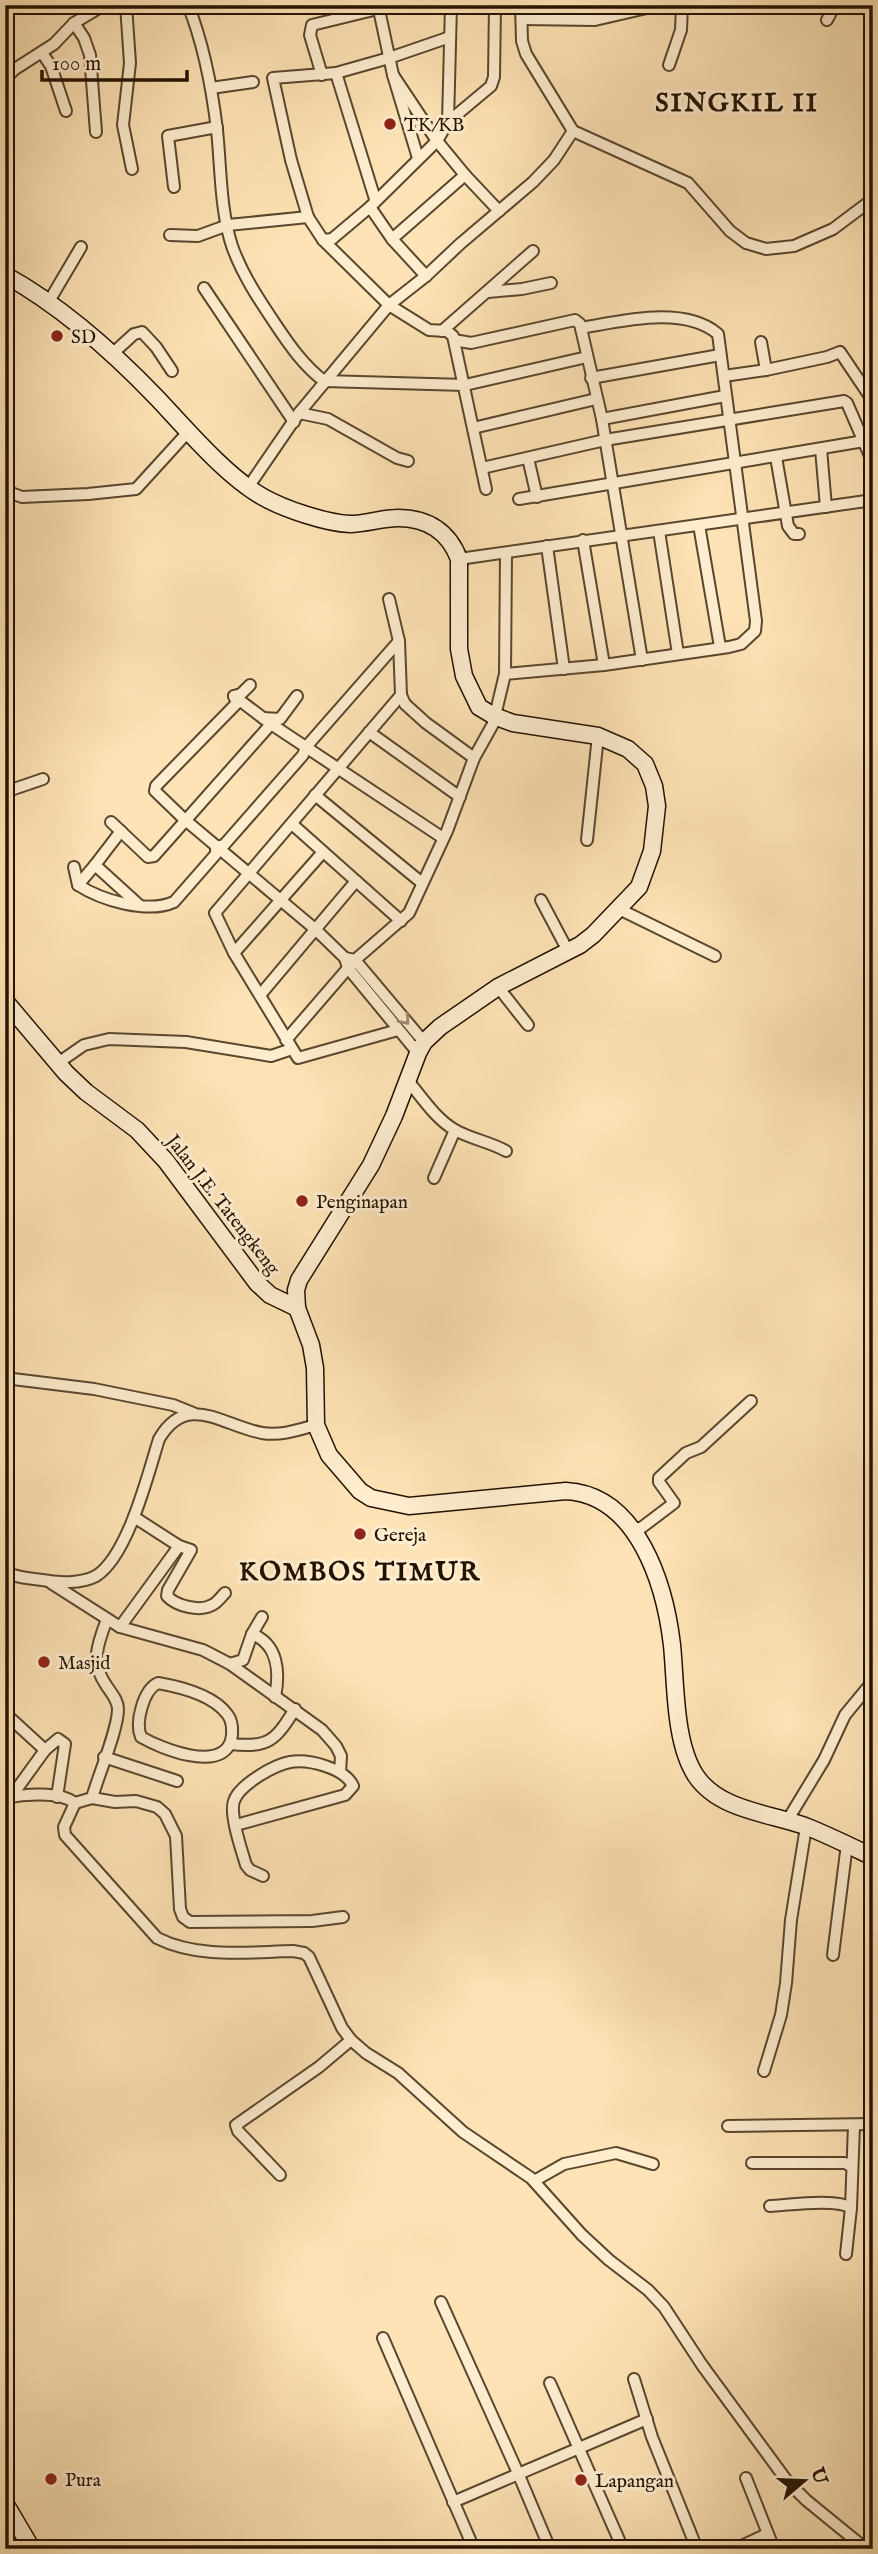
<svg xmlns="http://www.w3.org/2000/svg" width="878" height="2554" font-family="'IM FELL English',serif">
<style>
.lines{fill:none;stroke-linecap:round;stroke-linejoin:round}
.street-casing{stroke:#5a462e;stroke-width:14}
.secondary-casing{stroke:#231201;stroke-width:19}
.street{stroke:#feedcf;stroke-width:10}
.secondary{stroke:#feedcf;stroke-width:16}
.oneway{stroke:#9b8a72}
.poi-dot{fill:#8f2418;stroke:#feedcf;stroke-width:2.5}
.labels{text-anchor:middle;stroke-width:6;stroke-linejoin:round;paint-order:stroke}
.poi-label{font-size:19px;fill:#231201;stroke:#feedcf;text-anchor:start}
.street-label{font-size:19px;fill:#231201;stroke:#feedcf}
.district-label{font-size:26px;font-weight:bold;letter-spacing:2px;fill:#231201;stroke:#feedcf}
</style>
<rect width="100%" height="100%" fill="#fde3b5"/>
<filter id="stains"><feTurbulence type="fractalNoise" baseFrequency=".00286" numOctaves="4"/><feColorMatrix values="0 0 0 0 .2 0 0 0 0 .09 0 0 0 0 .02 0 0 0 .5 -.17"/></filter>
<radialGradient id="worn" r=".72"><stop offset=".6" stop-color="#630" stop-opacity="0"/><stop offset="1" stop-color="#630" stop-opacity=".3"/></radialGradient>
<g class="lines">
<g class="street-casing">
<g id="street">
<polyline points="126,5 130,63 123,125 132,169"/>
<path d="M188,5C204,45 212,88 217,130C221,168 220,209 232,246C242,274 259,300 276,325C290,346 304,366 324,381L465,385L587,357"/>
<polyline points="378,5 393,75 418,158"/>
<polyline points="521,5 522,41 526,54 573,131 688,183 730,231 746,243 766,249 794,246 833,229 873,199"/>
<polyline points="522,19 595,20 660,5"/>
<polyline points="827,20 835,5"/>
<polyline points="74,23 84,38 90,55 96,132"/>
<polyline points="42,53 51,66 66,111"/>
<polyline points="669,65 681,30 682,5"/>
<polyline points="336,73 375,199"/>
<polyline points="322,75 310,35 312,25 394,5"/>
<polyline points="5,79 15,69 54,44 74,23 104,5"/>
<polyline points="211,88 253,82"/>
<polyline points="448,122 451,5"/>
<polyline points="465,175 499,211"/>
<polyline points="174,187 168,136 217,127"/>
<polyline points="370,207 392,239 426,276"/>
<polyline points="170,235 198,236 228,225 308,217"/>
<polyline points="392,239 465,175 437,141 393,75"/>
<polyline points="323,240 308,217 291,160 273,78 336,73 389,58 450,37"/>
<polyline points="204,288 294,422"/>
<polyline points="488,292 522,289 551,283"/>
<polyline points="48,303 81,247"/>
<polyline points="442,331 533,251"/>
<polyline points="454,340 471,343 575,320 580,324 602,419 642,660"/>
<polyline points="112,354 134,334 142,332 156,347 172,371"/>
<polyline points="766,370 827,357 840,352 873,401"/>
<polyline points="724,376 766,370 761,342"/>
<polyline points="591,378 720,355"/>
<polyline points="299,413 328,419 397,458 408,461"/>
<polyline points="602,419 725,396"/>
<polyline points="473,428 596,399"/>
<polyline points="821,449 826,507"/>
<polyline points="776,457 788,526 794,534 799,534"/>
<polyline points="528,458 537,497"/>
<polyline points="482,468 605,440 844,401 847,403 873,463"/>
<polyline points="5,484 11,493 22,497 88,494 136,489 188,432"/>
<polyline points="249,486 299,413 389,305 426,276 460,244 533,182 554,160 573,131"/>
<polyline points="486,489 453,336 447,331 429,330 389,305 323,240 332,239 370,207 437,141 448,122 491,86 494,77 495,5"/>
<polyline points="519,499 864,441"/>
<polyline points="699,525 720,647"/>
<polyline points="659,531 678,654"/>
<polyline points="583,540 604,665"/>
<polyline points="547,546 564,669"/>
<polyline points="459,559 873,500"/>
<polyline points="389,599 399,641 401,695 405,704 426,723 474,758"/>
<path d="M505,674L604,665L729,647L741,644L755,631L756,621L718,334C684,305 622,321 581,328"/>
<polyline points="250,685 241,694 234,696 237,703 156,786 155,791 184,819 315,929 345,958"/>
<polyline points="234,696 271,724 443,838"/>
<polyline points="263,718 280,719 297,696"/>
<polyline points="369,732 460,797"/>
<polyline points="5,792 43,779"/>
<polyline points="315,795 422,883"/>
<polyline points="111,822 148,857 154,856 271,724"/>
<polyline points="292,824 401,921"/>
<polyline points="121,831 95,865 139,905"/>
<polyline points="587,840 598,736"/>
<path d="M95,865L78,885C101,900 147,914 174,902L216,854V847L224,845L303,755L306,747L399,641"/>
<polyline points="74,867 78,885"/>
<polyline points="541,900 568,951"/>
<polyline points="619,909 715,956"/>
<polyline points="234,953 323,852"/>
<polyline points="498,987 528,1025"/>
<polyline points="261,994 356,881"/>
<polyline points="398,1030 298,1058 234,953 215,913 401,695"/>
<polyline points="286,1040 355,960 409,913 447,831 474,758 493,724 505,674 506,553"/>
<polyline points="418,1053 348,968 345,958 355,960 424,1042"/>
<polyline points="58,1063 84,1045 109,1039 186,1042 271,1056 292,1049"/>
<path d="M409,1082C423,1099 436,1119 455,1130C471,1139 490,1142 506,1151"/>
<polyline points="434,1178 455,1130"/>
<polyline points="5,1378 94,1389 173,1405 193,1413"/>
<polyline points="632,1528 641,1528 674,1503 659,1482 659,1478 686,1453 701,1447 751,1401"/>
<path d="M179,1546L191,1550L168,1590L167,1596C176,1606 200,1612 212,1605C217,1603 221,1597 225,1593"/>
<path d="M5,1572C16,1578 30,1578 42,1580C58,1583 81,1584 96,1576C128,1556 148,1474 159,1439C187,1391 223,1426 262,1433C281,1436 298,1430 316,1425"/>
<polyline points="51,1583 120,1627 203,1650 230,1664 322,1730 336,1746 341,1756 340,1772"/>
<polyline points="120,1627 179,1546 134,1517"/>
<path d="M252,1634C278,1644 280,1672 275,1697"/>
<polyline points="230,1664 243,1660 252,1634 262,1617"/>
<path d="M158,1683C181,1687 213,1695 227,1714C233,1721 233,1733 231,1741C220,1773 160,1748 141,1737C135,1723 143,1690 158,1683Z"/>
<polyline points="9,1717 45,1750"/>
<path d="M230,1744C269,1748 275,1741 295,1709"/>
<polyline points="104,1757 177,1781"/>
<polyline points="11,1797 45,1750 58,1739 65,1744 57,1797"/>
<path d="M5,1798C24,1794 59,1791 75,1803L92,1798L115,1802L136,1801L157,1807L165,1814L176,1836L180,1909L183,1917L190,1922L312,1921L343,1917"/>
<path d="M92,1798C98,1776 118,1730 118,1709C118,1700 111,1693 106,1685C90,1662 98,1643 107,1619"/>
<path d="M75,1803L64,1827L65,1835L157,1938C199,1959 248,1952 293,1951L304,1953L309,1957L342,2028L351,2040L366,2053L398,2073L463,2132L531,2178L582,2235L609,2260L648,2290L664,2307L702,2365L787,2481L806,2500L866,2549"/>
<polyline points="787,1821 824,1760 845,1715 873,1681"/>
<path d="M236,1825L345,1795L353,1786C345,1768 309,1759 290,1762C274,1765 239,1785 234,1801C229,1815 242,1851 246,1865L250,1870L263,1876"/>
<polyline points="833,1955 847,1844"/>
<polyline points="764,2071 781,2015 786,1983 791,1920 806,1827"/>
<polyline points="728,2126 873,2124"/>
<polyline points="752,2163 845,2163 851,2166"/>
<polyline points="280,2175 238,2131 236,2125 319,2067 351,2040"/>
<polyline points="534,2181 564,2164 616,2153 653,2164"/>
<path d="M770,2206C789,2205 837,2198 851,2208"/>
<polyline points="846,2254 851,2208 854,2125"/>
<polyline points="441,2302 518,2473 550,2549"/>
<polyline points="383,2338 474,2549"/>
<polyline points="634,2379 652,2437 697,2549"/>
<polyline points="550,2383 623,2549"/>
<polyline points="746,2478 774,2549"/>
<polyline points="453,2502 647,2419"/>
<polyline points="735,2549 767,2534"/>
</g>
</g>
<g class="secondary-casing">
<g id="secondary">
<path d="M5,275C63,307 113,352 158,399C187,430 227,477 263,497C284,509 326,523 350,524C366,524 382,518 398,518C428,518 449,532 459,559V649L464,676L479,707L494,716L513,723L598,736L628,749L645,764L654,786L657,806L652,851L639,887L593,935L580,945L498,987L440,1027L424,1042L418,1053L394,1116L371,1165L299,1280L296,1290L297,1308L311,1345L315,1368L316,1425L329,1455L360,1491L371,1498L409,1506L566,1491C638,1495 665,1585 672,1645C676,1684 674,1743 696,1776C719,1810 768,1813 805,1826C828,1835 850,1846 873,1857"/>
<polyline points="5,1001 66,1073 86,1092 137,1130 166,1161 257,1283 270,1295 297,1308"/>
<polyline points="5,2503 32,2549"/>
</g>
</g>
<use href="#street" class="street"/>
<use href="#secondary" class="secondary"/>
</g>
<defs><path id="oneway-chevron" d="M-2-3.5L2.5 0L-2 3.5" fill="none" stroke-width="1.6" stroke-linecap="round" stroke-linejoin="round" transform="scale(1.75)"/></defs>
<use class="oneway" href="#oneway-chevron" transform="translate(405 1020) rotate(49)"/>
<g class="poi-dot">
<circle cx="390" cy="124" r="7"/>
<circle cx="57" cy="336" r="7"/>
<circle cx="302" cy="1201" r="7"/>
<circle cx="360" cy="1534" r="7"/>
<circle cx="44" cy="1662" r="7"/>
<circle cx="51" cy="2479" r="7"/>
<circle cx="581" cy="2480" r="7"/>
</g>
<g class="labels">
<g class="poi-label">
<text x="404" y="131">TK/KB</text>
<text x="71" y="343">SD</text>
<text x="316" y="1208">Penginapan</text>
<text x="374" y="1541">Gereja</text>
<text x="58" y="1669">Masjid</text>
<text x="65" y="2486">Pura</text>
<text x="595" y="2487">Lapangan</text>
</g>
<g class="street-label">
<text transform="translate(224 1204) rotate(52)" y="7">Jalan J.E. Tatengkeng</text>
</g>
<g class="district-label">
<text x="737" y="111">SINGKIL II</text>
<text x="360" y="1580">KOMBOS TIMUR</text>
</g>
</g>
<rect width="878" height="2554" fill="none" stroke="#fde3b5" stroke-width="28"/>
<rect x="7" y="7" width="864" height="2540" fill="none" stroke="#231201" stroke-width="3.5"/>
<rect x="14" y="14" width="850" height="2526" fill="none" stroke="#231201" stroke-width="2"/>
<g transform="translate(804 2481) rotate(71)" stroke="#feedcf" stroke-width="5" paint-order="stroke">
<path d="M0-5L12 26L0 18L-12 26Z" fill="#231201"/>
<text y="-10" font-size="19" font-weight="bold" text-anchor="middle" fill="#231201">U</text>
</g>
<path d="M42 70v10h145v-10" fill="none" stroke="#231201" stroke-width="3.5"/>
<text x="52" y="70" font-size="21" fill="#231201" stroke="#feedcf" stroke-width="5" paint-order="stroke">100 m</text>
<rect width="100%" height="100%" filter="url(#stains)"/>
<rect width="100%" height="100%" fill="url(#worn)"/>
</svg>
